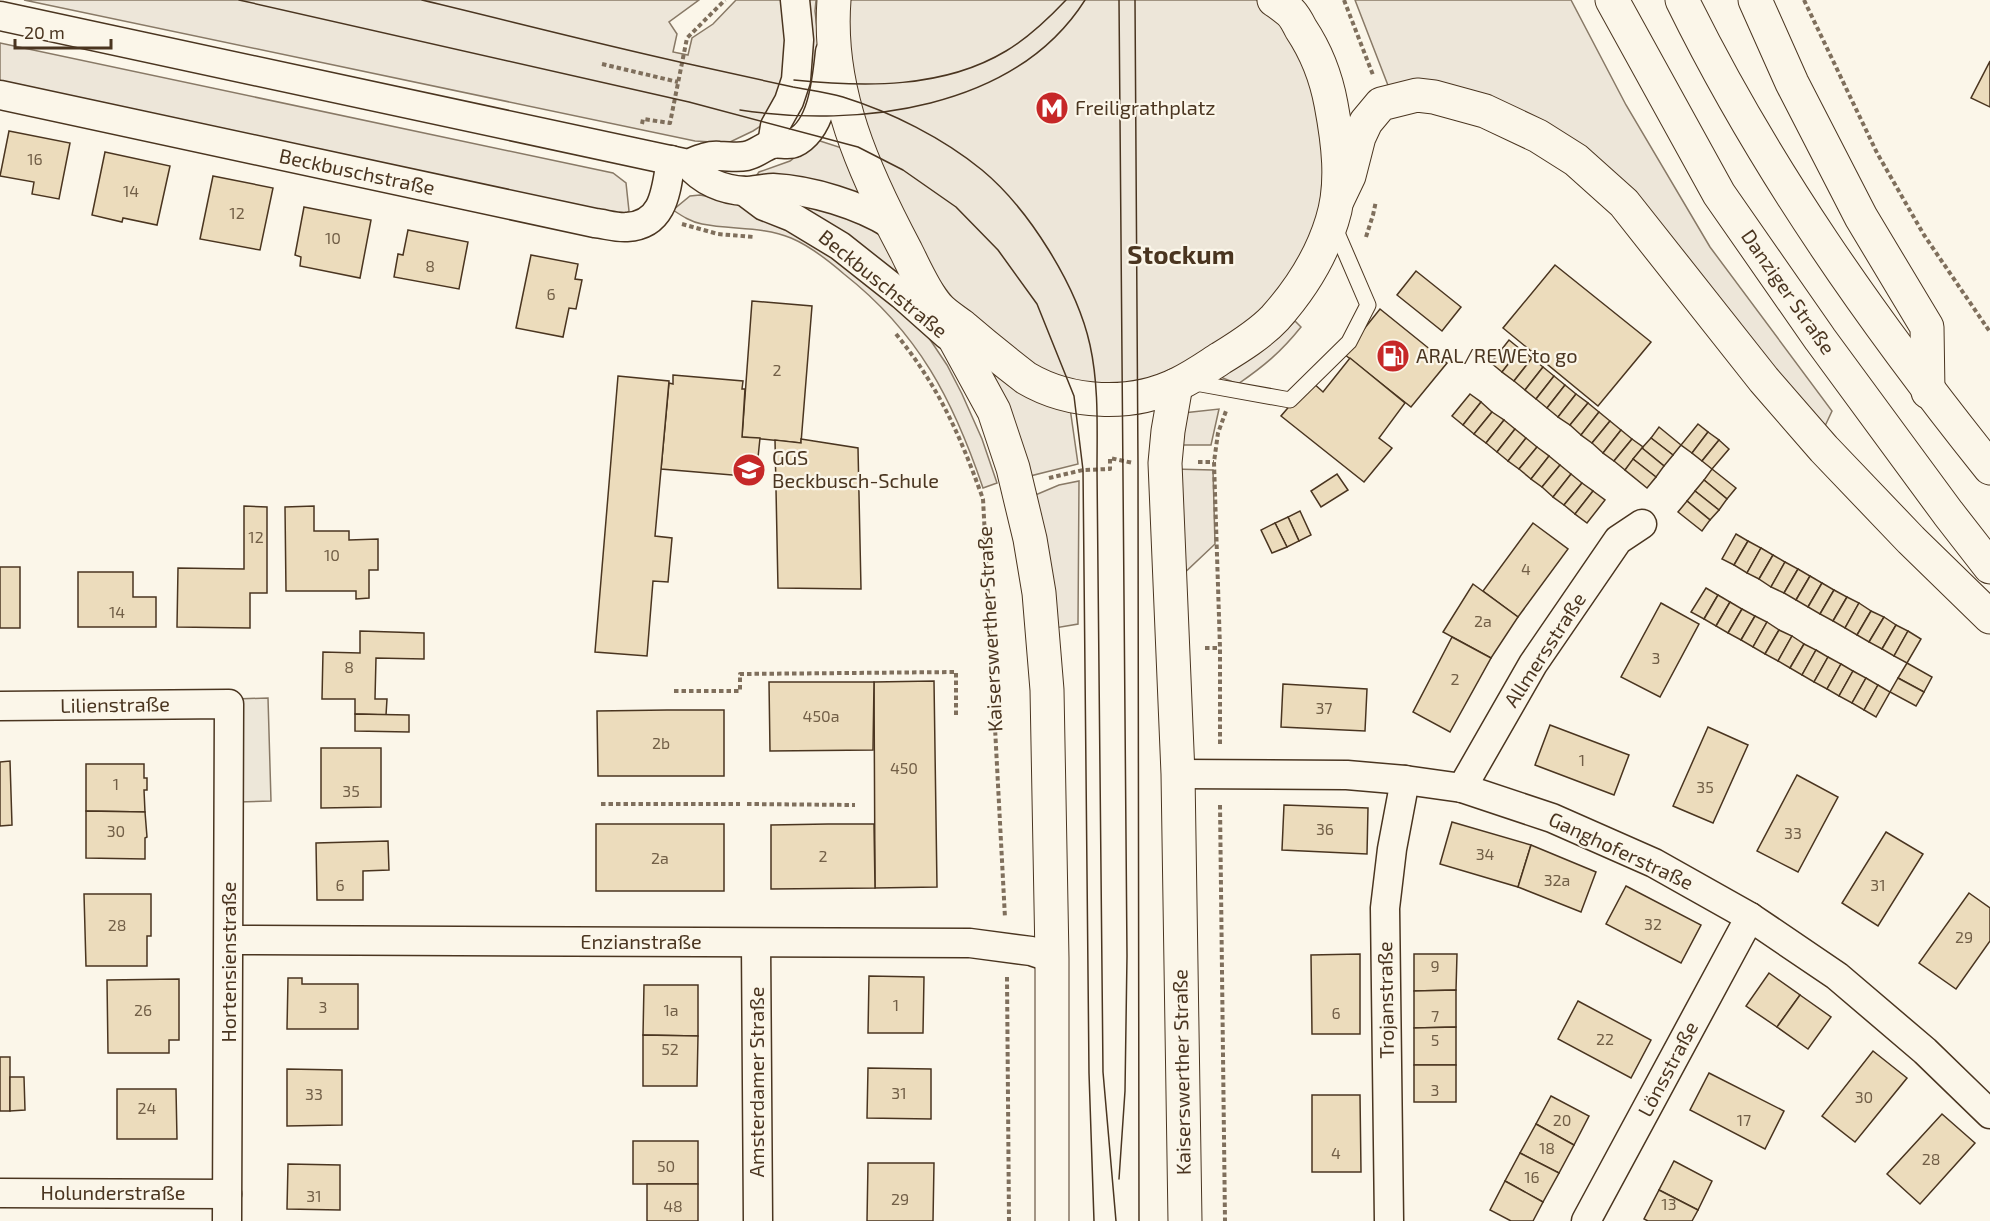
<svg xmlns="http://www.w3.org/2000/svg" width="1990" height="1221" font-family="'Exo 2',sans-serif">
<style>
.green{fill:#ede6d9;stroke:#887966;stroke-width:1.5}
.parking{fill:#ede7d9;stroke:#887966;stroke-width:1.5}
.building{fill:#ecdcbc;stroke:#4a3520;stroke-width:1.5}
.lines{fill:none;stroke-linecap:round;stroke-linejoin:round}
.lane-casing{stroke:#4a3520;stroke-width:17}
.street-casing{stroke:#4a3520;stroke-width:31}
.secondary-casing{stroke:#4a3520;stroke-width:35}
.highway-casing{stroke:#4a3520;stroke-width:35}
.path{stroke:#7f6f5c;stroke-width:4;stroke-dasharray:4.5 3;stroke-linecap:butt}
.lane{stroke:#fbf6e9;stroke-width:15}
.street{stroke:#fbf6e9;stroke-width:28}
.secondary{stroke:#fbf6e9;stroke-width:33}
.highway{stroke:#fbf6e9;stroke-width:33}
.tram{stroke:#4a3520;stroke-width:1.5}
.labels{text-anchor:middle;stroke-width:4.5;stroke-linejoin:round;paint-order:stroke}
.number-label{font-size:16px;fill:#725f47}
.poi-label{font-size:20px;fill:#4a3520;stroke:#fbf6e9;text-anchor:start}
.street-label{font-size:20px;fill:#4a3520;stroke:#fbf6e9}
.district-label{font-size:26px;font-weight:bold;fill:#4a3520;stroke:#fbf6e9}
</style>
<rect width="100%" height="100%" fill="#fbf6e9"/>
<g class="green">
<polygon points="24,0 699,0 669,22 677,34 673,52 688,55 692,38 713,24 736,0 790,0 793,64 767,122 753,131 728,143 695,141"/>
<polygon points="800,0 816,0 815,11 821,64 813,74 806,71"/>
<polygon points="848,0 1256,0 1260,2 1289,33 1314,70 1329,138 1321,212 1290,281 1251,323 1152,386 1056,385 972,324 917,251 902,224 852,86"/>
<polygon points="1355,0 1571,0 1626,105 1710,247 1832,411 1825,426 1584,158 1389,88"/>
<polygon points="0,43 613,173 626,183 629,211 621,218 0,88"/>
<polygon points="817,140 845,149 862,197 754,179 759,172 790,161"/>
<path d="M700,195L726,200L806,230L913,314L947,365L962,394L982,439L997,483L983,488C953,400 919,333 844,274C829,261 810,246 791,238C762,226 732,230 702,224C691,222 682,216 673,210L690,196Z"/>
<polygon points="789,200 795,200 877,229 910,287"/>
<path d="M1295,321L1301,327C1281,352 1264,366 1238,384L1210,373L1283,333Z"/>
<polygon points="1008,373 1069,401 1078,464 1030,476 990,377"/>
<polygon points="1219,409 1211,445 1175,445 1183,413"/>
<polygon points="1173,469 1213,470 1215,544 1180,577"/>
<polygon points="1079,481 1078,624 1055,628 1033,496 1059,485"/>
</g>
<polygon class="parking" points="268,698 271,801 238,802 235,699"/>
<g class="building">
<polygon points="1990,61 1990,107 1971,98"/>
<polygon points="9,131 70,143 59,199 32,194 34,182 0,176"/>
<polygon points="105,152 170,166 157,225 123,218 122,222 92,215"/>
<polygon points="213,176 273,188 260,250 200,239"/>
<polygon points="304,207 371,220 360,278 300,266 301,257 295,255"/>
<polygon points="408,230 468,242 459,289 394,277 398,254 403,255"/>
<polygon points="531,255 578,264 575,279 582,280 576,309 569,308 563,337 516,328"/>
<polygon points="1555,265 1651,342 1598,406 1503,328"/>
<polygon points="1416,271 1461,307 1442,331 1397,295"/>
<polygon points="752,301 812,306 801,443 742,437"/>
<polygon points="1380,309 1447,363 1411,407 1344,354"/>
<polygon points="1509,340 1520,349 1502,372 1491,363"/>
<polygon points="1520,349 1532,358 1514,381 1502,372"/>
<polygon points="1350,358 1405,403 1379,438 1392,448 1364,482 1281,416 1311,381 1323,392"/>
<polygon points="1532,358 1543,367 1525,390 1514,381"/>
<polygon points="1543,367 1554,376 1536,399 1525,390"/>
<polygon points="673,375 743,381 742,389 745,389 742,437 760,438 756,477 661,469 669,383 673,384"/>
<polygon points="618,376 669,381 655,536 672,538 668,582 653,581 647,656 595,652"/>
<polygon points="1554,376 1565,385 1547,408 1536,399"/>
<polygon points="1565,385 1576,394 1558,417 1547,408"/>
<polygon points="1470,394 1481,402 1463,425 1452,416"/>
<polygon points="1576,394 1588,403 1570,425 1558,417"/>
<polygon points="1481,402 1492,412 1474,434 1463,425"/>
<polygon points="1588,403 1599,412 1581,435 1570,425"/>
<polygon points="1492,412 1504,420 1486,443 1474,434"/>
<polygon points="1599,412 1610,421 1592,443 1581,435"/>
<polygon points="1504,420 1515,429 1497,452 1486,443"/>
<polygon points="1610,421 1621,430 1603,453 1592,443"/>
<polygon points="1698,424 1708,432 1692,453 1681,445"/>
<polygon points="1659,427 1681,445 1673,455 1651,438"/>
<polygon points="1515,429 1526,438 1508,461 1497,452"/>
<polygon points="1621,430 1632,439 1614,461 1603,453"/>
<polygon points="1708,432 1719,440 1702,461 1692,453"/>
<polygon points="1526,438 1537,447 1519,469 1508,461"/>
<polygon points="1651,438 1673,455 1664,466 1642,448"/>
<polygon points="801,439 858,448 861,589 778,588 775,440 801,443"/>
<polygon points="1632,439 1643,447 1625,470 1614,461"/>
<polygon points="1719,440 1729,449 1712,469 1702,461"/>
<polygon points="1537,447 1549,456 1531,479 1519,469"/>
<polygon points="1642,448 1664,466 1656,477 1633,459"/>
<polygon points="1549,456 1560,465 1542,487 1531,479"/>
<polygon points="1633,459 1656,477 1647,488 1625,470"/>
<polygon points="1560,465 1571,474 1553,497 1542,487"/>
<polygon points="1712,469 1736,488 1727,499 1704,480"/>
<polygon points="1337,474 1348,490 1321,507 1311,491"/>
<polygon points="1571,474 1582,483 1564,505 1553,497"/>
<polygon points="1704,480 1727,499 1719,510 1695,491"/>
<polygon points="1582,483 1593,491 1575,514 1564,505"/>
<polygon points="1593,491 1605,500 1587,523 1575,514"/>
<polygon points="1695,491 1719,510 1710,520 1687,501"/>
<polygon points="1687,501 1710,520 1702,531 1678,512"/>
<polygon points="244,506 267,507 267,593 250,593 250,628 177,627 178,568 244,569"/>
<polygon points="314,506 314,531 349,531 349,540 378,539 378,570 369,570 369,598 356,599 356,591 286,591 285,507"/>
<polygon points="1300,511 1311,535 1299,541 1288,517"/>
<polygon points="1288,517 1299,541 1287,547 1275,523"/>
<polygon points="1275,523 1287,547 1272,553 1261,530"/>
<polygon points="1533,523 1568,549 1518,617 1483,591"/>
<polygon points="1736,534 1748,541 1734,565 1722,559"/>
<polygon points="1748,541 1761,548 1747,573 1734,565"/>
<polygon points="1761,548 1773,555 1759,579 1747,573"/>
<polygon points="1773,555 1785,562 1771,587 1759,579"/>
<polygon points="1785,562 1798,569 1784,593 1771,587"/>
<rect x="0" y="567" width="20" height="61"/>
<polygon points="1798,569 1810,576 1796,600 1784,593"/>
<polygon points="78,572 133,572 133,597 156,597 156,627 78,627"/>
<polygon points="1810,576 1822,583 1808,607 1796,600"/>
<polygon points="1822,583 1834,590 1820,614 1808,607"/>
<polygon points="1473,584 1518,617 1491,658 1443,632"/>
<polygon points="1706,588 1718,595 1704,619 1691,612"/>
<polygon points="1834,590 1847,597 1833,621 1820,614"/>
<polygon points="1718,595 1730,602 1716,626 1704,619"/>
<polygon points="1847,597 1859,603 1845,628 1833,621"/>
<polygon points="1730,602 1742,609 1728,633 1716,626"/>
<polygon points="1661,603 1699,624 1660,697 1621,677"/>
<polygon points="1859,603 1871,611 1857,635 1845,628"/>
<polygon points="1742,609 1755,616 1741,640 1728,633"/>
<polygon points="1871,611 1884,617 1869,642 1857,635"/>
<polygon points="1755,616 1767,622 1753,647 1741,640"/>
<polygon points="1884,617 1896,625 1882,649 1869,642"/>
<polygon points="1767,622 1779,630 1765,654 1753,647"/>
<polygon points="1896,625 1908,631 1894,656 1882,649"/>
<polygon points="1779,630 1792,636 1778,661 1765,654"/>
<polygon points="360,631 424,633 424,659 376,658 375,699 387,699 386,715 355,714 355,699 322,699 323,652 360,653"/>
<polygon points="1908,631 1921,639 1907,663 1894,656"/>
<polygon points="1792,636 1804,644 1790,668 1778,661"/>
<polygon points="1452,637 1491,658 1450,732 1413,712"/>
<polygon points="1804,644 1816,650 1802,675 1790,668"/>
<polygon points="1816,650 1828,657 1814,682 1802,675"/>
<polygon points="1828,657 1841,664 1827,689 1814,682"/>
<polygon points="1907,663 1932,677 1924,692 1898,678"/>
<polygon points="1841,664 1853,671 1839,696 1827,689"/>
<polygon points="1853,671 1866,678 1852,703 1839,696"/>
<polygon points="1866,678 1878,685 1864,710 1852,703"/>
<polygon points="1898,678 1924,692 1916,706 1890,692"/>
<polygon points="934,681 937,887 875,888 874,682"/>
<polygon points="769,682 874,682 873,750 770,751"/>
<polygon points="1283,684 1367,689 1365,731 1281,727"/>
<polygon points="1878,685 1890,692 1876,717 1864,710"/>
<polygon points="667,710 724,710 724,776 598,776 597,711"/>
<polygon points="355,714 409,715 409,732 355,731"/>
<polygon points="1550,725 1629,755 1614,795 1535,765"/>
<polygon points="1708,727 1748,745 1713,823 1673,806"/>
<polygon points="321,748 381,748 381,807 321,808"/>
<polygon points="10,761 12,825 0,826 0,762"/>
<polygon points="86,764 144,764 144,778 147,778 147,790 144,790 145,812 86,811"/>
<polygon points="1797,775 1838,797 1798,872 1757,851"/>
<polygon points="1284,805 1368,808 1367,854 1282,850"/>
<polygon points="86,811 145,812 147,837 145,838 145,859 86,858"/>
<polygon points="1452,822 1531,845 1518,887 1440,864"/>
<rect x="596" y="824" width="128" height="67"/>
<polygon points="828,824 874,824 875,888 771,889 771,825"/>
<polygon points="1886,832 1923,854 1878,926 1842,903"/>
<polygon points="388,841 389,870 363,871 363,900 317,900 316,843"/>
<polygon points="1531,845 1596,872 1581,912 1518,887"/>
<polygon points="1626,886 1701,925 1681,963 1606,924"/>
<polygon points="1969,893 1990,908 1990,941 1956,989 1919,963"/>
<polygon points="84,894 151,894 151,936 147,936 147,966 86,966"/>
<polygon points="1360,954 1360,1034 1312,1034 1311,955"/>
<polygon points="1414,954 1457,954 1456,990 1414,991"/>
<polygon points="1769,973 1800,995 1777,1027 1746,1006"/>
<polygon points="869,976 924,977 923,1033 868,1033"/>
<polygon points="288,978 302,978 302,984 358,984 358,1029 287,1029"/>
<polygon points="179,979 179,1040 169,1040 169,1053 108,1053 107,980"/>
<polygon points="644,985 698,985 698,1036 643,1035"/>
<polygon points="1456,990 1456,1027 1414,1028 1414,991"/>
<polygon points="1800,995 1831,1017 1808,1049 1777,1027"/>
<polygon points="1578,1001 1651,1040 1631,1078 1558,1039"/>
<polygon points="1456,1027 1456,1065 1414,1065 1414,1028"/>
<polygon points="643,1035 698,1036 697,1086 643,1086"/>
<polygon points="1873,1051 1907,1078 1855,1142 1822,1116"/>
<rect x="0" y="1057" width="10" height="54"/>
<rect x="1414" y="1065" width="42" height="37"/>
<polygon points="868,1068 931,1069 931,1119 867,1118"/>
<polygon points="287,1069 342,1070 342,1125 287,1126"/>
<polygon points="1709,1073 1784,1111 1765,1149 1690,1110"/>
<polygon points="10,1077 24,1077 25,1110 10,1111"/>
<polygon points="117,1089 176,1089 177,1139 117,1139"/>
<polygon points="1312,1095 1360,1095 1361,1172 1312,1172"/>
<polygon points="1551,1096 1589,1116 1574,1145 1536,1124"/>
<polygon points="1942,1114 1975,1143 1920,1204 1887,1174"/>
<polygon points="1536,1124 1574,1145 1559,1173 1520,1153"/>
<rect x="633" y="1141" width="65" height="43"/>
<polygon points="1520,1153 1559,1173 1543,1202 1505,1181"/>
<polygon points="1674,1161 1712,1181 1698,1210 1659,1190"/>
<polygon points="868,1163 934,1163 933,1221 867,1221"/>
<polygon points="288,1164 340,1165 340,1210 287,1209"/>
<polygon points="1505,1181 1543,1202 1533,1221 1511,1221 1490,1210"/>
<rect x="647" y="1184" width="51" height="37"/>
<polygon points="1659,1190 1698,1210 1692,1221 1648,1221 1644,1219"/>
</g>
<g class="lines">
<g class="lane-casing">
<polyline id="lane" points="1190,382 1290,400 1349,342 1368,305 1334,226"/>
</g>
<g class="street-casing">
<g id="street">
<path d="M0,16L688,164C698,160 708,155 719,156C728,156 737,158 746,156C756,154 763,147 772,144C779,142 788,146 794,143C823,130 827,80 830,52"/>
<path d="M0,95L595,223C605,224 617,228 627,227C665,225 666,189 671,160"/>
<polyline points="772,144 775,126 789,101 796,80 799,40 795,0"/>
<path d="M688,164C702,181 723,190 745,191C754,191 764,188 773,188C811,190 860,205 892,225"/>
<polyline points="744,191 764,206 792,217 840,246 902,295 947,335"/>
<polyline points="0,706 229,704 227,1221"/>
<polyline points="1178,774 1347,775 1405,780 1462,788 1552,818 1654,863 1750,917 1837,976 1925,1051 1990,1114"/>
<polyline points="1462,788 1533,664 1618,540 1642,524"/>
<polyline points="229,940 970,943 1031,951 1052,958"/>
<polyline points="756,943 758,1221"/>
<polyline points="0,1193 227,1194"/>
<polyline points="1389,1221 1385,908 1392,849 1405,780"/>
<polyline points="1586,1221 1750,917"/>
</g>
</g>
<g class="secondary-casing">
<g id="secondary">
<path d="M834,0C827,91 864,172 906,251C914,267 925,292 937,306C944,314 954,320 962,326C983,344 1004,361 1026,378C1070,404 1131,407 1178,384C1193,377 1207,367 1221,358C1239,347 1260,334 1275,318C1300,290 1321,257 1332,221C1344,184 1338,141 1331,104C1326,77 1317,53 1301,29C1298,23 1294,15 1289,11C1284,7 1279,3 1274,0"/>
<polyline points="946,323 994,411 1013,468 1030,539 1039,593 1047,690 1052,958 1052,1221"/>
<polyline points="1176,385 1168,431 1165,463 1178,774 1185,1221"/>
</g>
</g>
<g class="highway-casing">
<g id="highway">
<polyline points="1612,0 1719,194 1820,339 1948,513 1990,567"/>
<path d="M1682,0C1765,169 1873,322 1990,468"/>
<polyline points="1755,0 1792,83 1861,217 1927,327 1928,392"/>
<polyline points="1338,199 1349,176 1359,137 1366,122 1381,104 1417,95 1434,97 1485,111 1538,136 1576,160 1624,203 1764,380 1824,449 1911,540 1990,617"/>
</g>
</g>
<g class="path">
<polyline points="1344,0 1373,75"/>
<polyline points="1804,0 1877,153 1924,235 1990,332"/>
<polyline points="602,64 678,82"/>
<polyline points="642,124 643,119 670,123 687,38 725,0"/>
<polyline points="682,224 718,234 754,237"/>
<polyline points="1366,237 1373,215 1376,201"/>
<path d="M896,334C939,387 960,435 983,499L1005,918"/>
<polyline points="1198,462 1214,462"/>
<polyline points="1049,478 1083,470 1110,469 1110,458 1133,463"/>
<polyline points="1205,648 1220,648"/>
<polyline points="674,691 740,691 740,674 956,672 956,717"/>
<polyline points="1220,744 1220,648 1214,462 1218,433 1226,411"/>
<polyline points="601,804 740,804"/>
<polyline points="747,804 855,805"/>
<polyline points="1220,805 1225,1221"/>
<polyline points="1007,977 1009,1221"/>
</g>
<use href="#lane" class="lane"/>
<use href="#street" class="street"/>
<use href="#secondary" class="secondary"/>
<use href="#highway" class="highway"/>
<g class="tram">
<polyline points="239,0 689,102 858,147 903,170 956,207 998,250 1037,304 1074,396 1083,470 1089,1073 1094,1221"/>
<path d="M422,0C514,22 606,46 698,66C729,73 761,80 793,87C809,90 827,92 843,97C891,112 943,138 982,170C1029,209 1077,286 1090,345C1099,386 1097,428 1097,470L1103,1072L1116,1221"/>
<polyline points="1135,0 1138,465 1139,1221"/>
<path d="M794,80C864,87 943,89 1006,51C1028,38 1049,18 1066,0"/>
<path d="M740,110C858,128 1015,110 1085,0"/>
<polyline points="1119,1179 1125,1091 1127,956 1119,0"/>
</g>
</g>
<defs>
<g id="metro-disc" transform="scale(1.725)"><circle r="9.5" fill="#c62828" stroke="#fbf6e9"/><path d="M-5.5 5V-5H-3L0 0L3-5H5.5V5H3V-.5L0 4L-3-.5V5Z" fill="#fff"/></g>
<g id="fuel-disc" transform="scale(1.725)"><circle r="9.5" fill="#c62828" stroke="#fbf6e9"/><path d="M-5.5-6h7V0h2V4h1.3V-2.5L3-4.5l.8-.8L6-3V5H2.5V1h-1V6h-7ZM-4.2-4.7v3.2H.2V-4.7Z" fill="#fff"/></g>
<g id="school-disc" transform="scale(1.725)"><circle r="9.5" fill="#c62828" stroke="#fbf6e9"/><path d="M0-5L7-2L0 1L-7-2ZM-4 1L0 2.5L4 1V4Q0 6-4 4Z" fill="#fff"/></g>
</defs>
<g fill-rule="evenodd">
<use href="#metro-disc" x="1052" y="108"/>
<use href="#fuel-disc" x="1393" y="356"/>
<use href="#school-disc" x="749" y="470"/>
</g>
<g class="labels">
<g class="number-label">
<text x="35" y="165">16</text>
<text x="131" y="197">14</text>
<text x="237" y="219">12</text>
<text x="333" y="244">10</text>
<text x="430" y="272">8</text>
<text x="551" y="300">6</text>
<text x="777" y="376">2</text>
<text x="256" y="543">12</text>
<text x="332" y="561">10</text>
<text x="1526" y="575">4</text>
<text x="117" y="618">14</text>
<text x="1483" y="627">2a</text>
<text x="1656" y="664">3</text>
<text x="349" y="673">8</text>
<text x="1455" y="685">2</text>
<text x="1324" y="714">37</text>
<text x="821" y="722">450a</text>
<text x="661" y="749">2b</text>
<text x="1582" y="766">1</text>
<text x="904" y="774">450</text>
<text x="116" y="790">1</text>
<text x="1705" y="793">35</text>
<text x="351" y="797">35</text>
<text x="1325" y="835">36</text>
<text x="116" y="837">30</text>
<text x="1793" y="839">33</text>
<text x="1485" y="860">34</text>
<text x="823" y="862">2</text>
<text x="660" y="864">2a</text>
<text x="1557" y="886">32a</text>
<text x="340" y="891">6</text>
<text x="1878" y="891">31</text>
<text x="1653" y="930">32</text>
<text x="117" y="931">28</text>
<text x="1964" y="943">29</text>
<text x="1435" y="972">9</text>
<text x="896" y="1011">1</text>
<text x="323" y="1013">3</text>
<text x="143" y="1016">26</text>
<text x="671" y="1016">1a</text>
<text x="1336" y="1019">6</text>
<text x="1435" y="1022">7</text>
<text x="1605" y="1045">22</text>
<text x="1435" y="1046">5</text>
<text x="670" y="1055">52</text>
<text x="1435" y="1096">3</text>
<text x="899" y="1099">31</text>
<text x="314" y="1100">33</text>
<text x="1864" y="1103">30</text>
<text x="147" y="1114">24</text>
<text x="1562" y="1126">20</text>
<text x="1744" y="1126">17</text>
<text x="1547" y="1154">18</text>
<text x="1336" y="1159">4</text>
<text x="1931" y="1165">28</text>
<text x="666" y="1172">50</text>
<text x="1532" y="1183">16</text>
<text x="314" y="1202">31</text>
<text x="900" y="1205">29</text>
<text x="1669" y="1210">13</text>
<text x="673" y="1212">48</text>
</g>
<g class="poi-label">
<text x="1075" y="115">Freiligrathplatz</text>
<text x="1416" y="363">ARAL/REWE to go</text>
<text x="772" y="465">GGS<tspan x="772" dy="23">Beckbusch-Schule</tspan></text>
</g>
<g class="street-label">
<text transform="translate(357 172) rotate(12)" y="7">Beckbuschstraße</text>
<text transform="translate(883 284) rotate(39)" y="7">Beckbuschstraße</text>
<text transform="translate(1788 292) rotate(55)" y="7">Danziger Straße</text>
<text transform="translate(990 629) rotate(-93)" y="7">Kaiserswerther Straße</text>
<text transform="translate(1545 650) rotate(-57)" y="7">Allmersstraße</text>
<text transform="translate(115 705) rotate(-1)" y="7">Lilienstraße</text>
<text transform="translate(1621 851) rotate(25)" y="7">Ganghoferstraße</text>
<text x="641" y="949">Enzianstraße</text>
<text transform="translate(229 962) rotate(-90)" y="7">Hortensienstraße</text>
<text transform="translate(1386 1000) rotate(-91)" y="7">Trojanstraße</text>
<text transform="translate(1668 1069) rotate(-62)" y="7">Lönsstraße</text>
<text transform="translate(1182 1072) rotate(-91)" y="7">Kaiserswerther Straße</text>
<text transform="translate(757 1082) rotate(-90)" y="7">Amsterdamer Straße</text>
<text x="113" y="1200">Holunderstraße</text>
</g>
<g class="district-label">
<text x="1181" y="264">Stockum</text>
</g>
</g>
<path d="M15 39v9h96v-9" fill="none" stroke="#4a3520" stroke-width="3"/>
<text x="24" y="39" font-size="18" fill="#4a3520" stroke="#fbf6e9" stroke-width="4.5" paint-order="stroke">20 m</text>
</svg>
